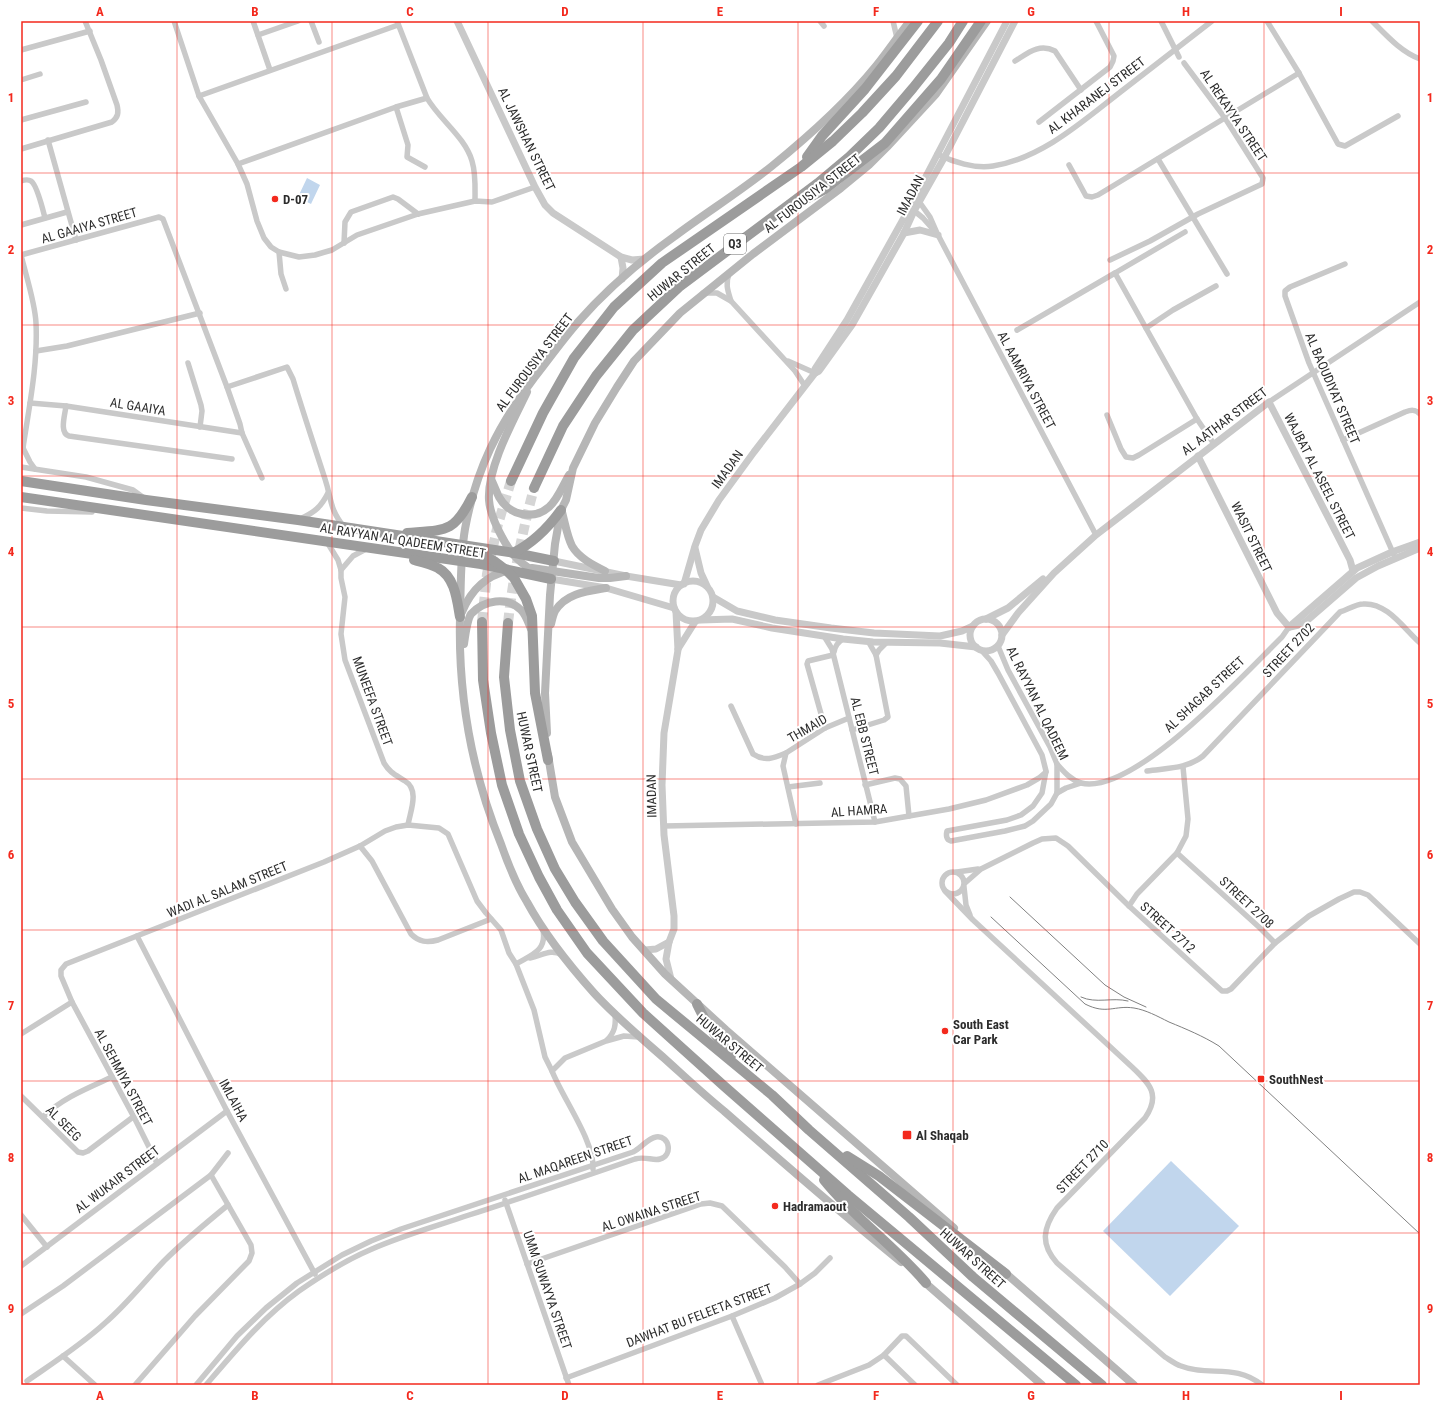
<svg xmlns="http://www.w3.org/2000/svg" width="1441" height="1406" font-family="'Roboto Condensed',sans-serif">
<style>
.water{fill:#c1d6ed}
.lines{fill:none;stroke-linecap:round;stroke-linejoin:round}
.trunk-tunnel{stroke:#d5d5d5;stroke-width:10;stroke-dasharray:10 5;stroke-linecap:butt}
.minor{stroke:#c9c9c9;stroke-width:5.5}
.tertiary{stroke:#c9c9c9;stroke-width:7}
.secondary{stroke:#b6b6b6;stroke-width:8}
.trunk{stroke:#9c9c9c;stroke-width:10}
.tram{stroke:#818181;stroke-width:1}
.grid{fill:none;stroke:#f3291d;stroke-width:1;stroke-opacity:0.55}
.poi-dot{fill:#f3291d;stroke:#fff;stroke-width:1.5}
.labels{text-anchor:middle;stroke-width:4;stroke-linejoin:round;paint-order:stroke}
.shield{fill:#fff;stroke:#6b6b6b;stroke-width:1}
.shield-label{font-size:12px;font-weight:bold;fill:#2c2c2c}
.street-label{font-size:13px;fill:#2c2c2c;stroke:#fff}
.poi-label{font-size:13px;font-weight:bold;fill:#2c2c2c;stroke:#fff;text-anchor:start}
.neatline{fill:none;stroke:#f3291d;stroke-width:1.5}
.grid-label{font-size:13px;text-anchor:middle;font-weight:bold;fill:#f3291d}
</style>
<rect width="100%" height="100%" fill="#fff"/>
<g class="water">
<polygon points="307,178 320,185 311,204 307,202 305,205 301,203 302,200 298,197"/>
<polygon points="1171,1161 1239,1226 1170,1296 1103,1231"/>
</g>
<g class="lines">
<g class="trunk-tunnel">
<polyline points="482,622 487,574 498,524 511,481"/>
<path d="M508,623C513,577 522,533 534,488"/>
</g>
<g class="minor">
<polyline points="174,21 199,96 238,164 247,184 257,221 264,238 271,247 279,252 281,274 286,289"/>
<polyline points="253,21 270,70"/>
<polyline points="311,21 319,42"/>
<path d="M397,21L427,98C439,119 465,137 472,161C476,174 475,188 475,201"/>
<polyline points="820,21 824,26"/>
<polyline points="893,21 897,38"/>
<polyline points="1161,21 1179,57"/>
<polyline points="1267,21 1299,73 1338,144 1345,146 1398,116"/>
<path d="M1372,21C1386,35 1401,52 1420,59"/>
<polyline points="258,35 298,21"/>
<polyline points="21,50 90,31"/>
<path d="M1015,61C1028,53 1039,43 1055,51L1081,90"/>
<polyline points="21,80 40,74"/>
<polyline points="199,96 398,25"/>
<polyline points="396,107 408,145 407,157 425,167"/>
<polyline points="21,120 86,102"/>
<polyline points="1039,122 1110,67 1113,61 1114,56 1096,21"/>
<polyline points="48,140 76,240"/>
<path d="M21,149L112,122C118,117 119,113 117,105L101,60L85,21"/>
<path d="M937,154C953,162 975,169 993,166C1043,158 1084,120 1123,90C1153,67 1182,44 1212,21"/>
<polyline points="1158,159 1227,274"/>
<polyline points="238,164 396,107 427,98"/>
<polyline points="1069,165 1086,196 1092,197 1098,195 1299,73"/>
<path d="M21,181C24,180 28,179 31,181C37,185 43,210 45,218"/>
<polyline points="918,200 930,217 937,233"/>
<polyline points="912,209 923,218 938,235 1096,535"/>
<polyline points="21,225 67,212"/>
<polyline points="344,243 345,222 351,212 393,197 398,199 418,214"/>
<polyline points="279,252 299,257 315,255 332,250 357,235 418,214 475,201 492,202 535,187"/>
<polyline points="21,255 159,217 163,219 227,387 240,424 242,433 262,478"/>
<polyline points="1110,260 1150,241 1198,214 1262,184 1263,178 1225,118 1184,63"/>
<polyline points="1345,264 1290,287 1285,291 1285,296 1309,363 1394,555"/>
<polyline points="1115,273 1185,232"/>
<path d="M729,274C725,284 728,291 731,301"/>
<polyline points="703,293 717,293 731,301 795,371 805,386"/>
<polyline points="1146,328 1173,310 1216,286"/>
<polyline points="1017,330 1115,273 1197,419 1214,444"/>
<polyline points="36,351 67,346 200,313"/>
<polyline points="788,361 815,373"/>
<polyline points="188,363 201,405 202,411 200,427"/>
<path d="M227,387L287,367L293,379C303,412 314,445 325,479C332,500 329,508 344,527"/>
<polyline points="1269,402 1420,302"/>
<polyline points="30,403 66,406 242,433"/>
<path d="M66,406C65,415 59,433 69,436L232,459"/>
<polyline points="1107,415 1121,449 1126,457 1133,458 1139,455 1197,419"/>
<path d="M1343,440L1405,412C1411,410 1415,409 1420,414"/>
<polyline points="23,448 30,462 35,469"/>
<path d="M21,451L23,448C29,407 38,365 36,323C35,302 26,276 21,255"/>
<polyline points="21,467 86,477 133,490 144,498"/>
<polyline points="21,508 47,511 92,512"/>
<path d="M300,519C315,512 321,507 328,493"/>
<path d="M327,542L338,560L341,570V578L345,597L341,634L345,660L384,763C390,773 396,775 405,781C420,790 410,812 408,825"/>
<polyline points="341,570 353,556 366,549"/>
<polyline points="824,636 832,649 875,822"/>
<path d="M982,651L991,661L998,673L1042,755L1046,771L1042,793L1033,806L1021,815L1007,820L947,831C946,835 946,840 951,841L1005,831L1025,826L1033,821L1051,804L1057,793V764L1050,747L1008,670L998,646"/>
<path d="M834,652C835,646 838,642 843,639"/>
<polyline points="876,655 879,650 887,642"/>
<path d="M731,706L753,754C765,762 774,758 786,753"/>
<polyline points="825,728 807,664 808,661 833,655"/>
<polyline points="852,730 884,720 888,717 876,655 868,641"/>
<path d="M1057,764C1064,772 1071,780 1081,783C1134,796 1246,672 1282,637L1289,627"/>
<polyline points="1183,767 1188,819 1186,836 1177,853 1137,894 1129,906 1222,991 1227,991 1231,989 1275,943 1309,916 1339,899 1354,892 1360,892 1368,895 1420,944"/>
<path d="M1147,771C1167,768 1187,769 1203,756L1340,612C1347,610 1356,604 1363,604C1387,602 1404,629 1420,643"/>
<polyline points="865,785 895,778 900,779 906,786 909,816"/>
<polyline points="788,787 820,783"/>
<polyline points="1057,793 1066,788 1081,783"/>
<polyline points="796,824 783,766 786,753 825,728 849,718"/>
<polyline points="664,826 875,822 949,809 986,800 1027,785 1039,778 1046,772"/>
<path d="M360,846L372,861L411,934C419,942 427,943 438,940L491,919"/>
<polyline points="1177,853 1260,928 1275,943"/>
<circle cx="953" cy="883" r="11"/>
<polyline points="957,872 978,869"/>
<polyline points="965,883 981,869 1033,843 1042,839 1056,838 1068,846 1129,906"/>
<polyline points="964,887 966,905 970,915"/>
<path d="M945,891L973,920L1132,1067C1150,1084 1161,1095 1145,1118L1057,1208C1043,1228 1040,1244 1057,1263L1165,1357C1170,1360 1175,1364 1181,1366C1209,1377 1235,1363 1262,1385"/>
<path d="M543,930C547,951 531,955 516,964L534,1010L545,1057L552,1071"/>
<polyline points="137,936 227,1111 315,1274"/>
<path d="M530,958C542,956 550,948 562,955"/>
<polyline points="21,1034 72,1002"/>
<path d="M607,1040C615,1032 616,1025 615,1014"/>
<polyline points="21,1096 78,1152 83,1153 88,1151 133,1117"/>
<path d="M43,1117C62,1098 88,1088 112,1077"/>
<polyline points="157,1163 136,1121 72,1002 61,976 61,970 66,964 324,862 360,846 385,831 396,827 408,825 439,828 448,834 477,901 486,913 501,930 509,953 516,964"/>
<path d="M593,1169C595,1142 562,1097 552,1071L565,1058L606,1041L624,1036L639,1037"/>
<polyline points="505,1200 569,1385"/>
<polyline points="21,1215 47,1247"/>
<polyline points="527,1264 701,1204 710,1203 722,1206 785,1267 800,1284"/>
<polyline points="21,1266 227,1111"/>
<polyline points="21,1314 63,1286 211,1175 228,1153"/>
<polyline points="732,1316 762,1385"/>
<polyline points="884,1355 915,1385"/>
<polyline points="63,1356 95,1385"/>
<polyline points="566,1378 732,1316 775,1298 800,1284 815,1273 830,1258"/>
<path d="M27,1381C53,1363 81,1345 105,1323C127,1304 144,1282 164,1261C184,1241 206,1223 228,1205"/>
<polyline points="135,1385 195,1316 249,1261 252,1253 251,1245 211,1175"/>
<path d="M196,1385L237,1336L266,1308L297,1283L342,1255L371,1241L401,1229L633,1152C640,1149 648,1138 656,1137C670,1135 673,1156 660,1159C653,1161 645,1156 635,1159C580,1178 525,1197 469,1215C437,1226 404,1235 372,1249C346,1260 322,1275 299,1291C263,1317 235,1351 206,1385"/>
<polyline points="818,1385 869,1365 884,1355 902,1336 906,1336 957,1385"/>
</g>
<g class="tertiary">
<polyline points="457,21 535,187 545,205 553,213 621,257 632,260 644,259"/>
<polyline points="904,233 920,230 938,235"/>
<polyline points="621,257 623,268 622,279"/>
<polyline points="815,373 815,369 847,320 910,207 1007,21"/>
<polyline points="1198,456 1277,613 1289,627"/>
<polyline points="695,548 701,573 707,586"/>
<polyline points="554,561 626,576 681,585"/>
<polyline points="551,579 606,588 674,608"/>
<circle cx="693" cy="601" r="20"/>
<polyline points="684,584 695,546 701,530 719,500 754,452 815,373 819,371 852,325 904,233 914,211 944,158 1015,21"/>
<polyline points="713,597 737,611 775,620 831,628 874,633 940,636 962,631 973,626"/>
<polyline points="986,619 1008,608 1043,579"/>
<circle cx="986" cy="635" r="16"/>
<polyline points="701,620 732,619 772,628 843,639 873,642 940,643 976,647"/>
<polyline points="1289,627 1357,568 1392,552 1420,542"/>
<polyline points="1290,627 1303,624 1356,578 1378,566 1420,548"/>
<polyline points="1002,635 1018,613 1054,573 1096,535 1269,402 1350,560 1353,571"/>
<polyline points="678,649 695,622"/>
<polyline points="645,950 656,949 669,942"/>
<polyline points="671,979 666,959 669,942 674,929 674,916 664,835 662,785 664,733 678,650 676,612"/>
</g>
<g class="secondary">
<path d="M527,392C513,421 487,468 489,500C490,514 496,526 502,537C512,556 521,565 540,574"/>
<path d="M491,479C494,485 496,491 499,497C509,515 533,521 549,507C558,499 563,485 569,475"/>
<path d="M562,512C565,523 567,536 572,546C579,558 593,565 605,571"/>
<polyline points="532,568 599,578 610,578 626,576"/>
<path d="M462,612C471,590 485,576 509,570"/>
<path d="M551,624C552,620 553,615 555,611C566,593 588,591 606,588"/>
<path d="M464,644C465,637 467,620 471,614C484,600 507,596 521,610C526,615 528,622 531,629"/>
<polyline points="547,733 545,693 550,595 555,544 561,510 566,500 573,468 595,423 617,387 634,361 680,313 753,254 841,188 869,165 887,147 936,94 987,21"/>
<polyline points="548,755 555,797 572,842 612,909 632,937 665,974 726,1030 954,1228"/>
<path d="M901,1262C841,1213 782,1162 724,1111C703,1094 684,1076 664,1058C640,1037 615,1016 594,993C569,965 545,935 527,902C516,884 508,864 501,844C471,770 458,697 460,617C461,588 460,558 465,529C476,469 498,426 534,378C549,359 563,339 579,321C607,289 640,261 675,236C707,212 741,191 772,166C809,136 846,103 876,66C888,51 898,36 910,21"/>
<polyline points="1002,1270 1134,1385"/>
<polyline points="922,1280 1042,1385"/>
</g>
<g class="trunk">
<polyline points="807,157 822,136 865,89 918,21"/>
<polyline points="804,200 825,189 885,143 941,79 981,21"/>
<polyline points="21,481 146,500 298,520 515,553 554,561"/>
<polyline points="511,481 543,413 574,358 614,307 662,263 801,167 833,141 862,113 896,76 938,21"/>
<polyline points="534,488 563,426 596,376 633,330 679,287 818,183 849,157 879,128 913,88 949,43 963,21"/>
<polyline points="21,497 481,564 551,579"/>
<path d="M407,533C446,530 454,533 472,497"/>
<polyline points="473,549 494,561 506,570 514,578 526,599 532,616 535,693 548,760"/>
<path d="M513,553C533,543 548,528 561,510"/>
<path d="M414,560C422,562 431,564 438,568C455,577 457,600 460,617"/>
<polyline points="482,622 483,680 491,733 502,785 519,834 539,877 557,910 587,953 643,1013 724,1086 848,1195 1076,1385"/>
<polyline points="508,623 504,677 510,730 520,781 537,829 555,869 575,902 603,941 656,999 772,1095 809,1130 909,1217 973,1277 1102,1385"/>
<polyline points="697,1004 705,1020 731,1056"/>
<polyline points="847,1156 879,1176 1006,1274"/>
<path d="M824,1180C854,1218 895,1246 926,1283"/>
</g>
<g class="tram">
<polyline points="1010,897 1105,985 1124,997 1146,1007"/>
<path d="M991,917L1085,1004C1107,1015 1114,1005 1134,1008C1146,1010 1157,1016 1169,1022C1186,1029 1203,1036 1219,1046L1420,1234"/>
<path d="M1081,997C1096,1004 1112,997 1128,1001"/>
</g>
</g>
<path class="grid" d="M177,21V1385M332,21V1385M488,21V1385M643,21V1385M798,21V1385M953,21V1385M1109,21V1385M1264,21V1385M21,173H1420M21,325H1420M21,476H1420M21,627H1420M21,779H1420M21,930H1420M21,1081H1420M21,1233H1420"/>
<g class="poi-dot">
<circle cx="275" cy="199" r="4"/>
<circle cx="945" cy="1031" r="4"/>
<rect x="1257" y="1075" width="8" height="8" rx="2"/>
<rect x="902" y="1130" width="10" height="10" rx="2"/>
<circle cx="775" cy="1206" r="4"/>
</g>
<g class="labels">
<rect class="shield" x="724" y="234" width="22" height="20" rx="3"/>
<g class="shield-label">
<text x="735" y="248">Q3</text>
</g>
<g class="street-label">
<text transform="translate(1096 95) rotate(-37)" y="5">AL KHARANEJ STREET</text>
<text transform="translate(1234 115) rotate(56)" y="5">AL REKAYYA STREET</text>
<text transform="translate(527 139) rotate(64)" y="5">AL JAWSHAN STREET</text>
<text transform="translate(812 193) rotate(-38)" y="5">AL FUROUSIYA STREET</text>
<text transform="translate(910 195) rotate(-62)" y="5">IMADAN</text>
<text transform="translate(89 225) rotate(-16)" y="5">AL GAAIYA STREET</text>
<text transform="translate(681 272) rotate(-39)" y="5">HUWAR STREET</text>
<text transform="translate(534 362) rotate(-53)" y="5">AL FUROUSIYA STREET</text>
<text transform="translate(1027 380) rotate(62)" y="5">AL AAMRIYA STREET</text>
<text transform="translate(1333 388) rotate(67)" y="5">AL BAOUDIYAT STREET</text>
<text transform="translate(138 406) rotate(9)" y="5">AL GAAIYA</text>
<text transform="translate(1224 421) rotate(-37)" y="5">AL AATHAR STREET</text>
<text transform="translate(727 469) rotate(-54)" y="5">IMADAN</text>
<text transform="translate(1320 476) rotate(63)" y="5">WAJBAT AL ASEEL STREET</text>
<text transform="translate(1252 537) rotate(64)" y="5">WASIT STREET</text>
<text transform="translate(403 540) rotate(9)" y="5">AL RAYYAN AL QADEEM STREET</text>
<text transform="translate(1288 650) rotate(-47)" y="5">STREET 2702</text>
<text transform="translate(1204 694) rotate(-43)" y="5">AL SHAGAB STREET</text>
<text transform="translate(373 701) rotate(70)" y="5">MUNEEFA STREET</text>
<text transform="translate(1038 703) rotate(64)" y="5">AL RAYYAN AL QADEEM</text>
<text transform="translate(807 728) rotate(-30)" y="5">THMAID</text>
<text transform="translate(865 736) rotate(76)" y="5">AL EBB STREET</text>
<text transform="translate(530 752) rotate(78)" y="5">HUWAR STREET</text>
<text transform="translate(651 796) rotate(-91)" y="5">IMADAN</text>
<text transform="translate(859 810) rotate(-4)" y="5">AL HAMRA</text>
<text transform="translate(227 889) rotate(-22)" y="5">WADI AL SALAM STREET</text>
<text transform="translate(1247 902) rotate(43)" y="5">STREET 2708</text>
<text transform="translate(1168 927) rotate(42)" y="5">STREET 2712</text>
<text transform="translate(730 1043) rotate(40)" y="5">HUWAR STREET</text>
<text transform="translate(124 1077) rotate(62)" y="5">AL SEHMIYA STREET</text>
<text transform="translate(234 1100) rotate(62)" y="5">IMLAIHA</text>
<text transform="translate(64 1123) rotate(45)" y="5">AL SEEG</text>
<text transform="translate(575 1159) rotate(-19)" y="5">AL MAQAREEN STREET</text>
<text transform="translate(1082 1166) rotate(-46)" y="5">STREET 2710</text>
<text transform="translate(117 1179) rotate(-37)" y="5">AL WUKAIR STREET</text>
<text transform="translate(651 1211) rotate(-18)" y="5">AL OWAINA STREET</text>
<text transform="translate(973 1258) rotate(42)" y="5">HUWAR STREET</text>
<text transform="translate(548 1290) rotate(71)" y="5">UMM SUWAYYA STREET</text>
<text transform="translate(699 1315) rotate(-21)" y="5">DAWHAT BU FELEETA STREET</text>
</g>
<g class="poi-label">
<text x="283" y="204">D-07</text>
<text x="953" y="1029">South East<tspan x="953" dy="15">Car Park</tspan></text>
<text x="1269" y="1084">SouthNest</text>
<text x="916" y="1140">Al Shaqab</text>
<text x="783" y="1211">Hadramaout</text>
</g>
</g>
<rect width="1441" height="1406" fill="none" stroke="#ffffff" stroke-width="44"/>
<rect x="22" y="22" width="1397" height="1362" class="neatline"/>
<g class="grid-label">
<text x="100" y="16">A</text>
<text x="255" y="16">B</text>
<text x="410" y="16">C</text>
<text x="565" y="16">D</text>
<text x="720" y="16">E</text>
<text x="876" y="16">F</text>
<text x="1031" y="16">G</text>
<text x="1186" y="16">H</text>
<text x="1341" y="16">I</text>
<text x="11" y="102">1</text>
<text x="1430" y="102">1</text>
<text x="11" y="254">2</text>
<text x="1430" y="254">2</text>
<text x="11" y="405">3</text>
<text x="1430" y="405">3</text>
<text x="11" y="556">4</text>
<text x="1430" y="556">4</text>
<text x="11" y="708">5</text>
<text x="1430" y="708">5</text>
<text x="11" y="859">6</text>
<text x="1430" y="859">6</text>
<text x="11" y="1010">7</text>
<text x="1430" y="1010">7</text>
<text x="11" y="1162">8</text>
<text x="1430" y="1162">8</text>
<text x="11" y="1313">9</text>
<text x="1430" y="1313">9</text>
<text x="100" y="1400">A</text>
<text x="255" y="1400">B</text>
<text x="410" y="1400">C</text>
<text x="565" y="1400">D</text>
<text x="720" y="1400">E</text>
<text x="876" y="1400">F</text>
<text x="1031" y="1400">G</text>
<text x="1186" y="1400">H</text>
<text x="1341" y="1400">I</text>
</g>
</svg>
